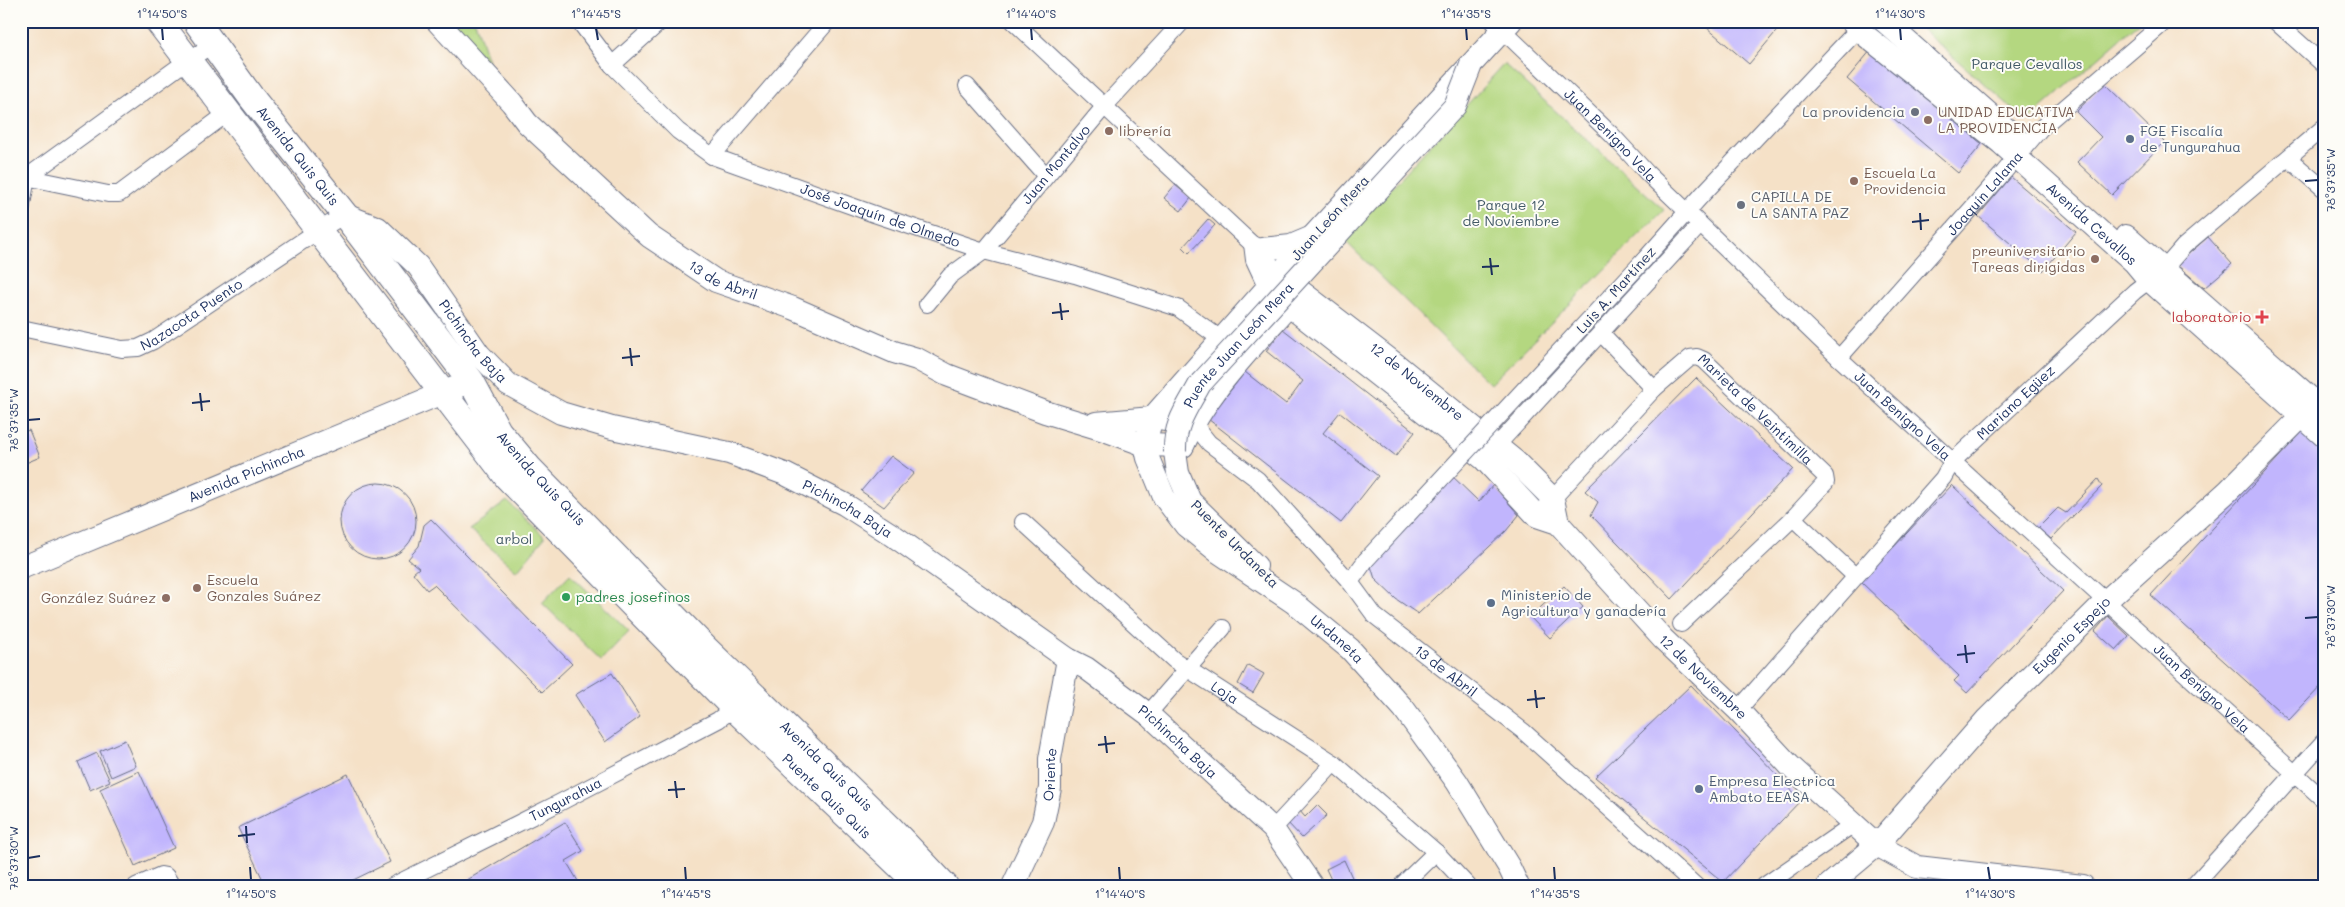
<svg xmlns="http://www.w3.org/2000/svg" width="2345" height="907" font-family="Mali,sans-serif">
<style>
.green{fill:#b4d780;stroke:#68836f}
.building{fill:#c1b5fd}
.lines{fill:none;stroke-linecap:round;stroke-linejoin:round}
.street-casing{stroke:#676d83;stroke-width:18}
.secondary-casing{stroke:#676d83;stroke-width:24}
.primary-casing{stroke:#676d83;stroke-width:28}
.street{stroke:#fff;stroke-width:16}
.secondary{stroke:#fff;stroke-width:22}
.primary{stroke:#fff;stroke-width:26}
.street-bridge-casing{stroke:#676d83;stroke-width:18;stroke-linecap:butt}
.secondary-bridge-casing{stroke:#676d83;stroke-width:24;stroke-linecap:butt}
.street-bridge{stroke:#fff;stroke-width:16}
.secondary-bridge{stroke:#fff;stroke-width:22}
.ticks{fill:none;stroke:#1b2f5e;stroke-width:2}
.worship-dot{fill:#6b7280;stroke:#fdfcf7;stroke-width:2}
.education-dot{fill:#8d6e63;stroke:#fdfcf7;stroke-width:2}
.service-dot{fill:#5c6f8a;stroke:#fdfcf7;stroke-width:2}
.health-dot{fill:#e0444e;stroke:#fdfcf7;stroke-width:2}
.leisure-dot{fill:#2e9e5b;stroke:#fdfcf7;stroke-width:2}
.labels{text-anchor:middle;stroke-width:4;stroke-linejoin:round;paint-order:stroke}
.park-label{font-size:14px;fill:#415966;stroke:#fdfcf7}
.worship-label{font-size:14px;fill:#5b616d;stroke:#fdfcf7;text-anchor:end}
.education-label{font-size:14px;fill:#785e54;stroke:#fdfcf7;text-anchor:start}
.service-label{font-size:14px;fill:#4e5e75;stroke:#fdfcf7;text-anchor:start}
.street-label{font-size:14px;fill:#1b2f5e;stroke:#fdfcf7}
.health-label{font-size:14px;fill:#be3a42;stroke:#fdfcf7;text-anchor:end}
.leisure-label{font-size:14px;fill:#27864d;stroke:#fdfcf7;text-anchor:start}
.neatline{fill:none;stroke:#1b2f5e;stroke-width:2}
.ticks-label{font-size:12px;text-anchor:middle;fill:#1b2f5e}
</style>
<rect width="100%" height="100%" fill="#fdfcf7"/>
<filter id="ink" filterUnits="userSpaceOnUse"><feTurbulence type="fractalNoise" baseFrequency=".02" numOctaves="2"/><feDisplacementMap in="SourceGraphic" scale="10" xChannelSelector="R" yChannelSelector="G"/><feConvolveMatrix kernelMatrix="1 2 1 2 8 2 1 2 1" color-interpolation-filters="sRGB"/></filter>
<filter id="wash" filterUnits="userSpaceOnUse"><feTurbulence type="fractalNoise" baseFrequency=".0096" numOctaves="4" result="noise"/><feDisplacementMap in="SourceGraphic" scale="20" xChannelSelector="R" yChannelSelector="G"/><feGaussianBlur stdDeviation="1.12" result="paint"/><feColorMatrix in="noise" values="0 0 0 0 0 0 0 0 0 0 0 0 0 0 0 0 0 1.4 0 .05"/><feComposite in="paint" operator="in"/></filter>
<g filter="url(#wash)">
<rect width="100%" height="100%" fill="#f5e1c7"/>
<g class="green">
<polygon points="440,21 475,21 488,61"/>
<polygon points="1912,21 2140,21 2027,121"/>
<polygon points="1504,64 1664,210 1490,384 1344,240"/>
<polygon points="507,501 545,537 517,571 469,529"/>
<polygon points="570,574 629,631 601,660 542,603"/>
</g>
<g id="blocks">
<g class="building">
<polygon points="1699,21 1785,21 1749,64"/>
<polygon points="1871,50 1982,144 1958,173 1847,79"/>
<polygon points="2104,83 2164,142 2112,195 2077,162 2101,137 2076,112"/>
<polygon points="2011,177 2076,232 2043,271 1978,216"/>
<polygon points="1175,185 1191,198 1181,211 1164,198"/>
<polygon points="1208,219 1215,225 1189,253 1183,247"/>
<polygon points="2208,237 2232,264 2204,288 2178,266 2179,262"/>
<polygon points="1283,329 1415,432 1396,456 1340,412 1323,433 1378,476 1341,523 1208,419 1245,372 1286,404 1303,381 1266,351"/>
<polygon points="1696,378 1793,469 1672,599 1591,515 1598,502 1585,491"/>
<polygon points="29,430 40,457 21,465 21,433"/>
<polygon points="2303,431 2324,450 2324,683 2289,720 2151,595"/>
<polygon points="891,456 914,473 884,507 861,491"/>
<polygon points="1446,470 1479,502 1493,485 1519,515 1506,531 1418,614 1396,599 1375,579 1371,566"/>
<polygon points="2098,479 2102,486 2051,539 2038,528 2058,508 2066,513"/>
<circle cx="378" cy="521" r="38"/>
<polygon points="1952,485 2063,591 1967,693 1954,681 1959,676 1861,582"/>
<polygon points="431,519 572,664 542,692 434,585 427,590 413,573 419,568 408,559 419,546 424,525"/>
<polygon points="1564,586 1583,607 1550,638 1530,617"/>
<polygon points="2108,616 2129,636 2116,650 2095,631"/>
<polygon points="1248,665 1264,674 1253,693 1238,684"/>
<polygon points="612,673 640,717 605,742 575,695"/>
<polygon points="1691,685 1801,800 1723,882 1595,777"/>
<polygon points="125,740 136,766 111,777 100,751"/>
<polygon points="97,753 110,781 90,790 78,762"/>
<polygon points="139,771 174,848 135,866 100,789"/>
<polygon points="348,774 390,862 341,886 266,886 238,828"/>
<polygon points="1317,805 1327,815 1302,838 1287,822 1299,810 1305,817"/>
<polygon points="565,822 583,851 566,861 581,886 510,886 509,884 457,886"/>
<polygon points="1344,860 1356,886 1334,886 1326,869"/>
</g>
</g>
</g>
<g filter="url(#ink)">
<use href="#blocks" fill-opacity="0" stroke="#676d83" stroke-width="1"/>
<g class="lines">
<g class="street-casing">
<g id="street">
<path id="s1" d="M579,21L612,65L678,131L712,156L874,214L984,251L1075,275L1178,308L1222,340"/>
<polyline points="1013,21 1252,244 1262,249 1277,276"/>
<path id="s2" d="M1493,21L1612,135L1647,173L1839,358L2324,800"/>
<polyline points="2275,21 2324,65"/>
<polyline points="612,65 661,21"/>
<polyline points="967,86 1046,176"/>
<polyline points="712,156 828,21"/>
<polyline points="2288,158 2324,189"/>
<polyline points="21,176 108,194 119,194 229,112"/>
<polyline points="21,210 27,177 188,60 214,44"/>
<polyline points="1252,244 1254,260 1267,288"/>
<polyline points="1644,260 1702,195 1865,22"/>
<path id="s3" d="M927,304L950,276L984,251L1103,108L1183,21"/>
<path id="s4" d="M21,328L122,349L138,348L153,341L319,230L345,215"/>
<polyline points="1601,333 1654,389"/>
<path id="s5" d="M1839,358L2004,172L2041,128L2166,21"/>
<path id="s6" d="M1193,423L1209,443L1258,480L1350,582L1375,616L1523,731L1696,886"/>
<polyline points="1489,454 1700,225"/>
<path id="s7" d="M1545,507L1654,389L1690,358L1697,357L1704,360L1825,476L1826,482L1793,518L1681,624"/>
<polyline points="1793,518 1855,576"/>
<path id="s8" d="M1023,522L1174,660L1334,763L1436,852L1468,886"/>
<polyline points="1350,582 1366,560"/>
<path id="s9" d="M1738,710L1943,478L1952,462L2135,291L2164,269L2184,246L2324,127"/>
<polyline points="1148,714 1223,628"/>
<polyline points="1273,829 1334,763"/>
<polyline points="136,886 161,875 166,876 172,886"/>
<path id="s10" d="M392,886L559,803L718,720L734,708"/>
<polyline points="1401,886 1436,852"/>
<polyline points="1764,886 1852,825"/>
<polyline points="2193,886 2324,741"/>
</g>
</g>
<g class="secondary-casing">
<g id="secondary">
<path id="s11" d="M437,21L512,103L527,123L649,236L716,281L793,308L894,352L917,359L947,375L1045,412L1104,430L1145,445L1183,446C1206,392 1251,349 1289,305"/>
<path id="s12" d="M1511,21L1313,236L1152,418L1145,445L1148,458L1164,497L1186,526L1217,551L1293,602L1350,649L1404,709L1457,782L1509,867L1518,886"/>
<path id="s13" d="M1851,21L1866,36L2001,143L2134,262L2149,280L2324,436"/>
<polyline points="1884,21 2022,143"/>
<path id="s14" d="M345,215L378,228L418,266L479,354L508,384L561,413L612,428L729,453L785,474L844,504L894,536L1068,659L1086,668L1148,714L1273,829L1312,886"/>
<polyline points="2126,236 2324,410"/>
<polyline points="1262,249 1291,246 1310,238"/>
<path id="s15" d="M1277,276L1299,290L1398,366L1515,461L1553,499L1558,523"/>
<path id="s16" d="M1277,296L1484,459L1537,516L1558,523L1663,639L1738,710L1790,766L1877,845L1917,867L2083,886"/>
<polyline points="1096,423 1152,418 1166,420"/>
<polyline points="1175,452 1178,473 1190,501 1256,566"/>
<path id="s17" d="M21,568L471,381"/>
<path id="s18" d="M1013,886L1043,822L1050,788V759L1068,659"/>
<path id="s19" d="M1828,886L1877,845L1987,719L2106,601L2228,491L2315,403"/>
</g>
</g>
<g class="primary-casing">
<g id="primary">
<path id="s20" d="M158,21L508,478L734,708L921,886"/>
<path id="s21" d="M196,21L251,97L345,215L471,381L498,431L529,468L705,648L889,827L945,886"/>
</g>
</g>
<use href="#street" class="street"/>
<use href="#secondary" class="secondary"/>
<use href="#primary" class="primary"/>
<g class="street-bridge-casing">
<polyline id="street-bridge" points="1366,560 1644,260"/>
</g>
<g class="secondary-bridge-casing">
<g id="secondary-bridge">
<path id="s22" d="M1175,452C1174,424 1187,408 1200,384L1455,106L1471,65"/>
</g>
</g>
<use href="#street-bridge" class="street-bridge"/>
<use href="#secondary-bridge" class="secondary-bridge"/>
</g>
</g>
<path class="ticks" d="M162,28L163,40M596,28L598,40M1031,28L1032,40M1466,28L1467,40M1900,28L1901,40M2305,181L2318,180M1920,213L1921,230M1912,222L1929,220M1490,258L1492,275M1482,267L1499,266M1060,303L1062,320M1052,313L1069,311M630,348L632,366M622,358L640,356M200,393L202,411M192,403L210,401M28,420L40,419M2305,618L2318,617M1965,645L1967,663M1957,655L1975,653M1535,690L1537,708M1527,700L1545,698M1105,736L1107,753M1098,745L1115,743M675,781L677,798M668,790L685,789M246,826L247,843M238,836L255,834M28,858L40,856M250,867L251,880M685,867L686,880M1119,867L1120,880M1554,867L1555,880M1988,867L1990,880"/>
<g class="worship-dot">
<circle cx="1915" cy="112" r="5"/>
<circle cx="1741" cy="205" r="5"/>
</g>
<g class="education-dot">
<circle cx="1928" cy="120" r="5"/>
<circle cx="1109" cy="131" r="5"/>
<circle cx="1854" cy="181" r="5"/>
<circle cx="2095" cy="259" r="5"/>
<circle cx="197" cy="588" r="5"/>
<circle cx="166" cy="598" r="5"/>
</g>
<g class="service-dot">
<circle cx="2130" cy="139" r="5"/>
<circle cx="1491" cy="603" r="5"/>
<circle cx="1699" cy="789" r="5"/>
</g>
<path class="health-dot" d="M2259.5 309.5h5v5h5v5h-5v5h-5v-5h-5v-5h5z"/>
<circle class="leisure-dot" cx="566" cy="597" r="5"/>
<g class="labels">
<g class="park-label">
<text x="2027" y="69">Parque Cevallos</text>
<text x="1511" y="210">Parque 12<tspan x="1511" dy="16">de Noviembre</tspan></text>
<text x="514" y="544">arbol</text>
</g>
<g class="worship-label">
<text x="1905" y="117">La providencia</text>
<text x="1751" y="202" text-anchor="start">CAPILLA DE<tspan x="1751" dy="16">LA SANTA PAZ</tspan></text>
</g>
<g class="education-label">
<text x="1938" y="117">UNIDAD EDUCATIVA<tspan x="1938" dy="16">LA PROVIDENCIA</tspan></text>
<text x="1119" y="136">librería</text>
<text x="1864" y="178">Escuela La<tspan x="1864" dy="16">Providencia</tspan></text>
<text x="2085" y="256" text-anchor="end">preuniversitario<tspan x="2085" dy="16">Tareas dirigidas</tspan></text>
<text x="207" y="585">Escuela<tspan x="207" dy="16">Gonzales Suárez</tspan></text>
<text x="156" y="603" text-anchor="end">González Suárez</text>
</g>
<g class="service-label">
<text x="2140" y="136">FGE Fiscalía<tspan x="2140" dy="16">de Tungurahua</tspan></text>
<text x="1501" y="600">Ministerio de<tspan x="1501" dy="16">Agricultura y ganadería</tspan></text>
<text x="1709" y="786">Empresa Electrica<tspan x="1709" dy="16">Ambato EEASA</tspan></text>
</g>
<g class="street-label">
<text dy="5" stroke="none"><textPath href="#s2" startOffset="164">Juan Benigno Vela</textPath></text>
<text dy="5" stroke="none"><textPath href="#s21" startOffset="169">Avenida Quis Quis</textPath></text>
<text dy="5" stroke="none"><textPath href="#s3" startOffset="191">Juan Montalvo</textPath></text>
<text dy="5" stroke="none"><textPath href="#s5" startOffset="220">Joaquín Lalama</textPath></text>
<text dy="5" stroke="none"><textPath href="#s1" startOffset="369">José Joaquín de Olmedo</textPath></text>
<text transform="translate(1330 218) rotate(-48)" y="5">Juan León Mera</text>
<text dy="5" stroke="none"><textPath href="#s13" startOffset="315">Avenida Cevallos</textPath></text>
<text dy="5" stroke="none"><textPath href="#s11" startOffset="389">13 de Abril</textPath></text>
<text transform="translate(1616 290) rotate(-48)" y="5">Luis A. Martínez</text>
<text dy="5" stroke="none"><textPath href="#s4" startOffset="182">Nazacota Puento</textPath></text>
<text dy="5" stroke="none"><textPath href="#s14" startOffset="184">Pichincha Baja</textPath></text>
<text dy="5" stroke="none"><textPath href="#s22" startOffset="128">Puente Juan León Mera</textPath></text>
<text dy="5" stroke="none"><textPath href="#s15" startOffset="175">12 de Noviembre</textPath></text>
<text dy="5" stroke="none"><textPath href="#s9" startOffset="415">Mariano Egüez</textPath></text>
<text dy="5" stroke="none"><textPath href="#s7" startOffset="294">Marieta de Veintimilla</textPath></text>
<text dy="5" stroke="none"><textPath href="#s2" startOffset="569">Juan Benigno Vela</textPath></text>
<text dy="5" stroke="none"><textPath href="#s17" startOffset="244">Avenida Pichincha</textPath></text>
<text dy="5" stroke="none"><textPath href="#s21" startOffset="574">Avenida Quis Quis</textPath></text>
<text dy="5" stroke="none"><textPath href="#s14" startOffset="604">Pichincha Baja</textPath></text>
<text transform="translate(1235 544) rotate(45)" y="5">Puente Urdaneta</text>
<text dy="5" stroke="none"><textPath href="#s19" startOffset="350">Eugenio Espejo</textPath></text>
<text dy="5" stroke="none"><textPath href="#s12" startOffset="844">Urdaneta</textPath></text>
<text dy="5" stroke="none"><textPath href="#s6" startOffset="356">13 de Abril</textPath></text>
<text dy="5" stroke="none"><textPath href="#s16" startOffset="575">12 de Noviembre</textPath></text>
<text dy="5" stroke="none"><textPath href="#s2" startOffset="974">Juan Benigno Vela</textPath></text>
<text dy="5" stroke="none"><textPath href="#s8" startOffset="265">Loja</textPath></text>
<text dy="5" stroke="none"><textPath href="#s14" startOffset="1009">Pichincha Baja</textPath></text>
<text dy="5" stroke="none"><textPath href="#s21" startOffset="979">Avenida Quis Quis</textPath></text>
<text dy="5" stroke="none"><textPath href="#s18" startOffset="119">Oriente</textPath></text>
<text dy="5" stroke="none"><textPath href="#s20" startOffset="1026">Puente Quis Quis</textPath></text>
<text dy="5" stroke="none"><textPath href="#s10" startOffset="194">Tungurahua</textPath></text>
</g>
<g class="health-label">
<text x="2251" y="322">laboratorio</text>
</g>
<g class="leisure-label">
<text x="576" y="602">padres josefinos</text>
</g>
</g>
<rect width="2345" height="907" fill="none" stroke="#fdfcf7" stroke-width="55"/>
<rect x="28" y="28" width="2290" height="852" class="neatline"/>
<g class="ticks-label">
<text x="162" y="18">1°14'50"S</text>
<text x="596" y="18">1°14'45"S</text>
<text x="1031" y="18">1°14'40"S</text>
<text x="1466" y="18">1°14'35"S</text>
<text x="1900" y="18">1°14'30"S</text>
<text transform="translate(2331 180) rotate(-90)" y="4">78°37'35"W</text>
<text transform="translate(14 420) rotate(-90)" y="4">78°37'35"W</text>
<text transform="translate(2331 617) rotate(-90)" y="4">78°37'30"W</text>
<text transform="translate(14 858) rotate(-90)" y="4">78°37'30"W</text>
<text x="251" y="898">1°14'50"S</text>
<text x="686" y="898">1°14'45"S</text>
<text x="1120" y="898">1°14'40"S</text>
<text x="1555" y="898">1°14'35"S</text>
<text x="1990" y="898">1°14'30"S</text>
</g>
</svg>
